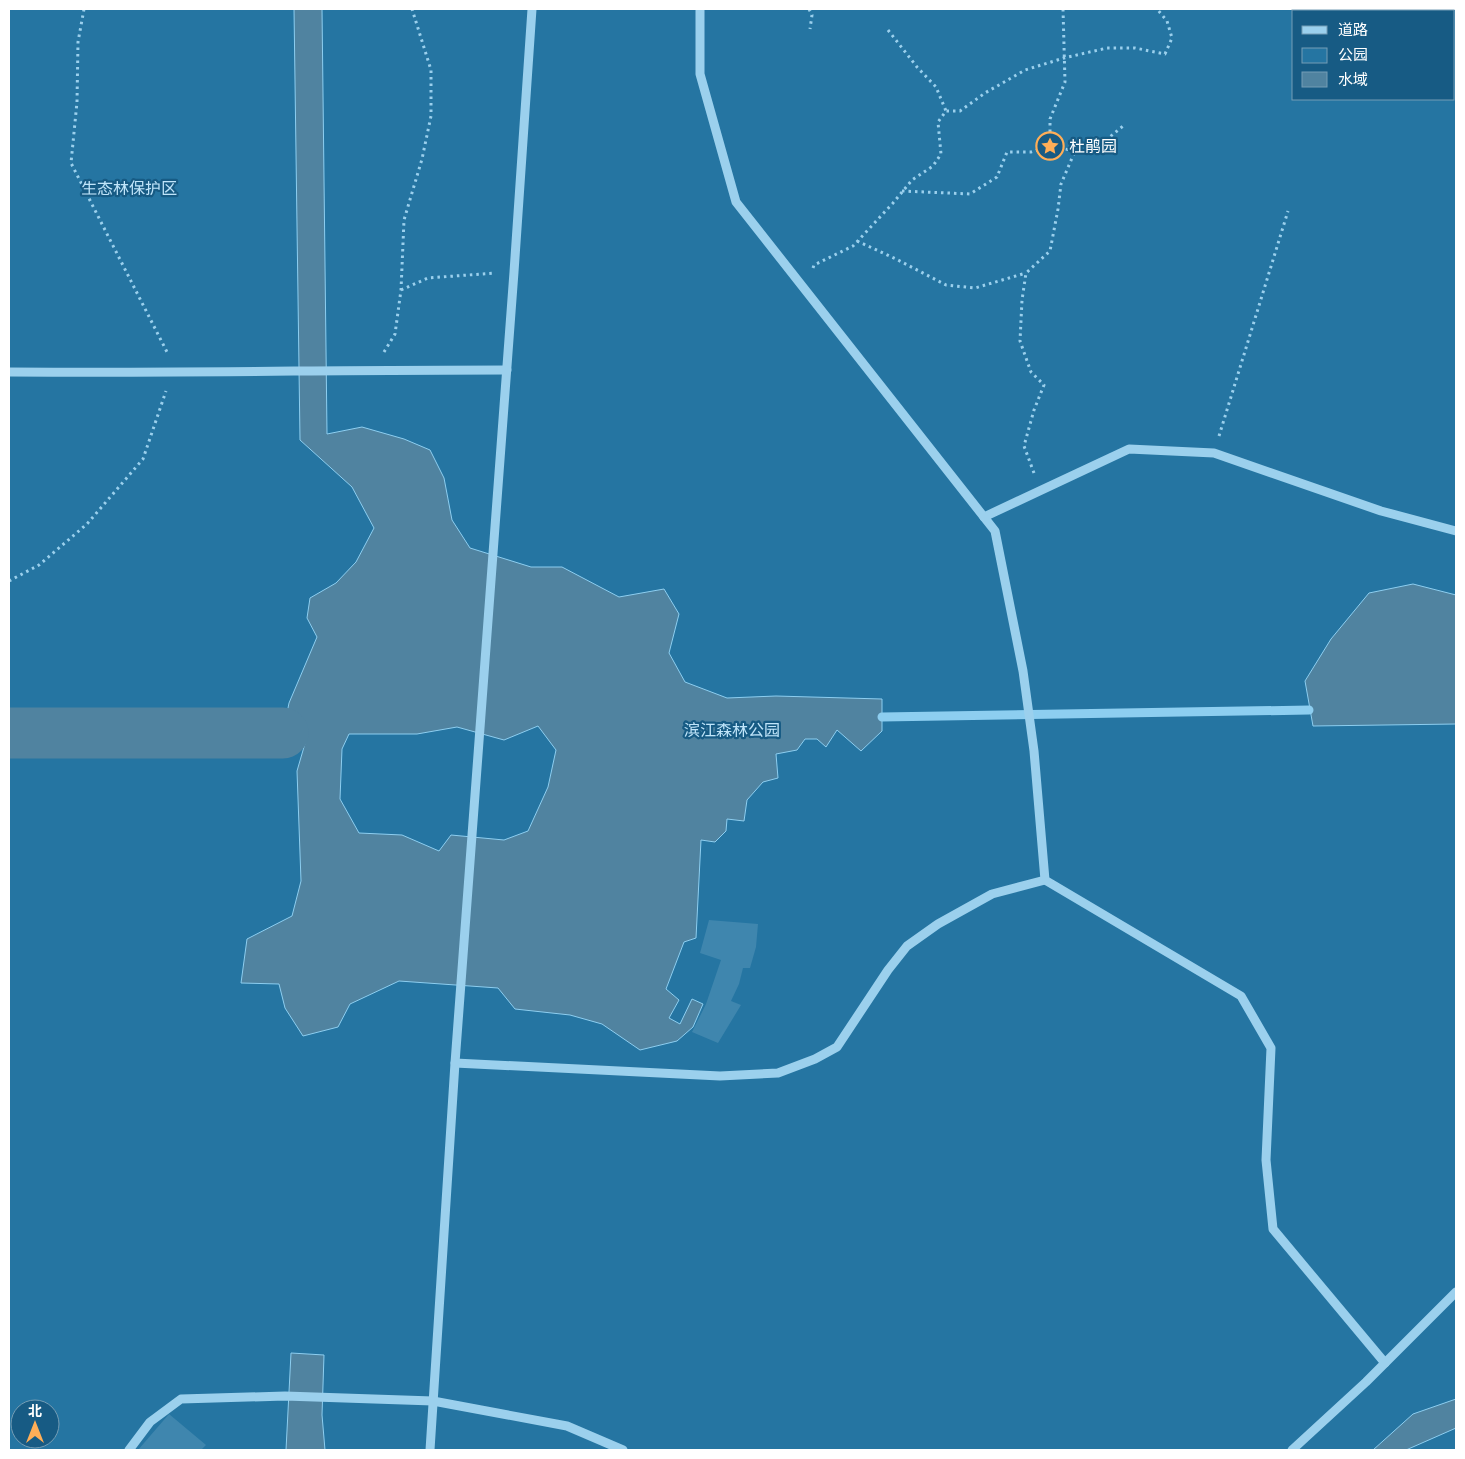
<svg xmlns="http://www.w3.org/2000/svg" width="1465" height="1459" font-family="Karla,'Noto Sans SC',sans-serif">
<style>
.green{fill:#2575a2;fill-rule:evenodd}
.water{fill:#5083a0;stroke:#8dcef0;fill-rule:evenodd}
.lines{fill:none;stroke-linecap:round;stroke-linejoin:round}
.stream{stroke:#8dcef0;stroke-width:9}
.river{stroke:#5083a0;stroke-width:51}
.building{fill:#3f86ae}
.path{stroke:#9bd0ed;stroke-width:3;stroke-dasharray:2.5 4;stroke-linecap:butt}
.minor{stroke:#9bd0ed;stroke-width:9}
.labels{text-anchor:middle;stroke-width:4.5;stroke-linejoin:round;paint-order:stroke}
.poi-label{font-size:16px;fill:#fff;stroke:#175b84;text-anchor:start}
.park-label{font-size:16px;fill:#c0e5fa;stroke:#175b84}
</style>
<rect width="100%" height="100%" fill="#175b84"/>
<path class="green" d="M9,9H1456V1450H9ZM1294,11H1454V99H1294ZM20,1409H50V1439H20Z"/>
<g class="water">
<path d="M294,9H322L327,434L362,427L404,439L430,450L444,478L452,520L470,548L531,567H562L619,597L664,589L679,614L669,653L685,682L727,698L776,696L882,699V731L861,751L837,730L826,747L817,739H805L797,750L776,754L778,778L763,782L747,800L744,821L727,819L726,831L715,842L701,840L696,938L684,942L666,989L679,1000L669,1018L680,1024L692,999L703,1004L693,1027L677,1041L640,1050L602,1024L570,1015L515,1009L498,988L399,981L350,1004L338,1027L303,1036L285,1008L279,984L241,983L247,939L292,916L301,881L297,771L306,740L283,733L289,703L317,637L307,618L310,598L336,583L356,562L374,528L352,487L300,440ZM538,726L556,750L548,787L528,831L504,840L451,835L439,851L402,835L359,833L340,799L342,749L349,734H417L457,727L504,740Z"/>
<polygon points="1413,584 1456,595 1456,724 1313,726 1305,681 1331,639 1369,593"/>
<polygon points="291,1353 324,1355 322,1415 325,1450 286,1450"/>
<polygon points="1456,1399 1456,1428 1406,1450 1373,1450 1413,1414"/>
</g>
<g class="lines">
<polyline class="stream" points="882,717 1309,710"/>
<polyline class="river" points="9,733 283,733"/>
</g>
<g class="building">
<polygon points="709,920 758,924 756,947 750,968 743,968 739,984 731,1001 741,1005 718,1043 692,1032 706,1004 721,960 700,953"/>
<polygon points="169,1414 206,1445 201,1450 138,1450"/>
</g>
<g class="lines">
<g class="path">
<polyline points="84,9 78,42 77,102 71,163 168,354"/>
<polyline points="809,9 812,15 810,29"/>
<polyline points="1063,9 1065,82 1050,119 1050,146 1075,151"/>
<polyline points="888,30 917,67 936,87 946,111"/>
<polyline points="902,191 970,194 997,177 1007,152 1031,152 1050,146"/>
<polyline points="857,241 896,259 946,285 975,288 1026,273"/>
<polyline points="813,268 814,265 853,246 893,203 912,180 933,166 941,154 938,122 946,111 960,111 985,93 1025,70 1064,58 1107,48 1135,48 1165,54 1172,38 1167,21 1157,9"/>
<polyline points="401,290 428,278 495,273"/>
<polyline points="384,352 395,334 401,290 404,220 422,159 431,116 431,70 412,9"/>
<polyline points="1219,436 1288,211"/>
<polyline points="1034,473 1024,446 1034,410 1044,385 1031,372 1020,341 1022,300 1026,273 1050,251 1058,209 1061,184 1075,151 1093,151 1123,126"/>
<polyline points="9,581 39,565 87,524 143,459 166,391"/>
</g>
<g class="minor">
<polyline points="700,9 700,74 736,202 995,531 1023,671 1034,751 1045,880 1241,996 1271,1048 1266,1160 1273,1229 1385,1363"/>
<path d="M9,372C175,373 341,370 507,370"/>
<polyline points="984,517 1129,449 1214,453 1381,511 1456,531"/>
<polyline points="455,1063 720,1076 778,1073 815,1059 837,1047 888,970 907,946 938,924 992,894 1045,880"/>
<polyline points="129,1450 150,1422 181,1399 285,1396 433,1401 567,1426 623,1450"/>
<polyline points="430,1450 455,1063 514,272 532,9"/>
<polyline points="1292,1450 1366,1382 1456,1292"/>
</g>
</g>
<defs>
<g id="sight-ring" transform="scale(1.4375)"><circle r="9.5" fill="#175b84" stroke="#ffae57" stroke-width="1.5"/><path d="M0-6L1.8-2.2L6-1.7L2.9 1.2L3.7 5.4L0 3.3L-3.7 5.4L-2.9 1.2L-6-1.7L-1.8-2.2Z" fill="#ffae57"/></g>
</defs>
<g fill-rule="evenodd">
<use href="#sight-ring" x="1050" y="146"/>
</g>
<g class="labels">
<g class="poi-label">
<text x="1069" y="152">杜鹃园</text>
</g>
<g class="park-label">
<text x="129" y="194">生态林保护区</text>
<text x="732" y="736">滨江森林公园</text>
</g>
</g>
<rect width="1465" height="1459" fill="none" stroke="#ffffff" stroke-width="20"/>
<rect x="1292" y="10" width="162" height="90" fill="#175b84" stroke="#749db5"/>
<rect x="1302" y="26" width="25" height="8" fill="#9bd0ed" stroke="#749db5"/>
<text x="1338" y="35" font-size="15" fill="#ffffff">道路</text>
<rect x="1302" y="48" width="25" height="15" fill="#2575a2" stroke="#749db5"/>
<text x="1338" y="60" font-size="15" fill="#ffffff">公园</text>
<rect x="1302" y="72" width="25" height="15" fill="#5083a0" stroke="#749db5"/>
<text x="1338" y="85" font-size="15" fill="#ffffff">水域</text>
<g transform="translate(35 1424)"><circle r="24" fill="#175b84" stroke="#749db5"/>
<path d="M0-4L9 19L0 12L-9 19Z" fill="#ffae57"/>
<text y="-8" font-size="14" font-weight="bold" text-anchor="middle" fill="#ffffff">北</text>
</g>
</svg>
